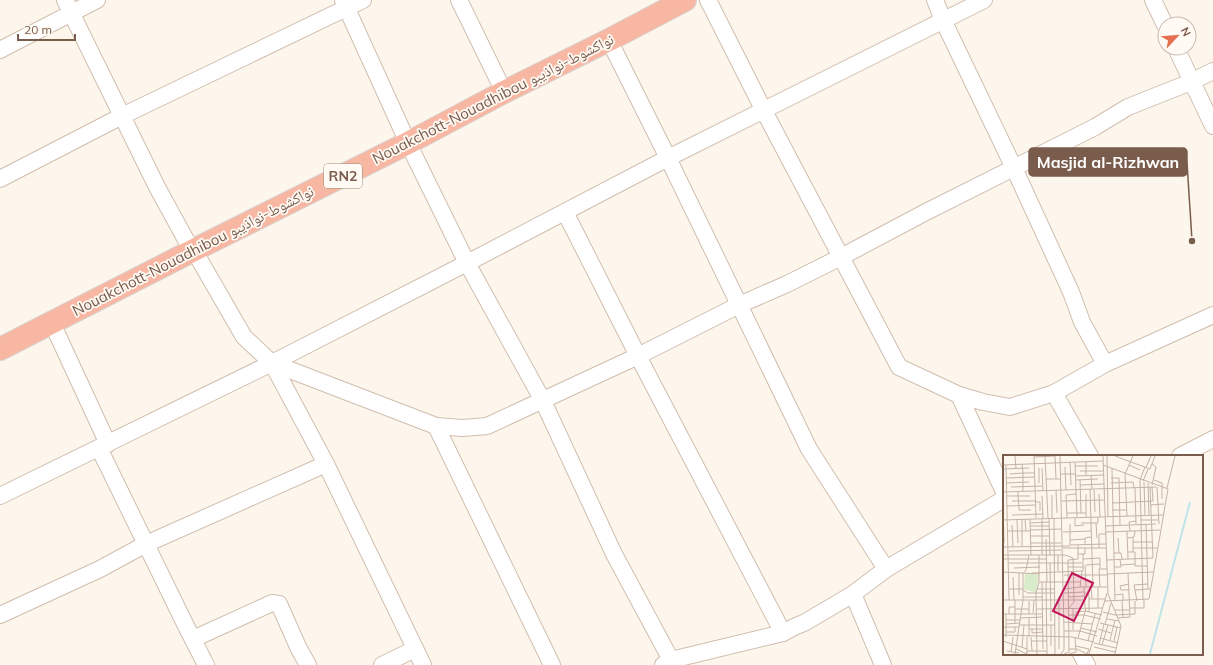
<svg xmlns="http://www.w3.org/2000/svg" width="1213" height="665" font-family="Mulish,'Noto Naskh Arabic',sans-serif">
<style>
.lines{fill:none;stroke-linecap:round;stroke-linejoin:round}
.street-casing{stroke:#d1beb0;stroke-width:18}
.highway-casing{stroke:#dad1cd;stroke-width:24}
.street{stroke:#fff;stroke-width:16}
.highway{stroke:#f7b7a3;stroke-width:22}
.labels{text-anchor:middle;stroke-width:3.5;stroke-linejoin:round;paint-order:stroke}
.shield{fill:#fffaf3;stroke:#a28b7f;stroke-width:1}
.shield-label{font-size:14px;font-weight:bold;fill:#7a5c4d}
.street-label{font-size:15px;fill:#7a5c4d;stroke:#fffaf3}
.inset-river{fill:none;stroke:#bfe3e8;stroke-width:2}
.inset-road{fill:none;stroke:#c5b3a7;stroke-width:1}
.view{fill:#c2185b;fill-opacity:0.15;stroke:#c2185b;stroke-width:2}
.inset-edge{fill:none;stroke:#7a5c4d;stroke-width:2}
.leader{fill:none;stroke:#7a5c4d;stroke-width:1.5}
.callout-dot{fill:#7a5c4d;stroke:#fffaf3;stroke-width:1.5}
.callout{fill:#7a5c4d;stroke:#7a5c4d;stroke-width:1.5}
.callout-label{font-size:16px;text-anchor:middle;font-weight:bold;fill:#fff}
</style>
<rect width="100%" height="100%" fill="#fdf6ec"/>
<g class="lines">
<g class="street-casing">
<g id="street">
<polyline points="65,0 157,187 192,251 199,259 244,337 272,363 326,464 423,665"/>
<polyline points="343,0 408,143 467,263 543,401 614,554 671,660"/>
<polyline points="459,0 504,92"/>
<polyline points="708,0 763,109 899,367 959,395 983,402 1010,407 1054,393 1105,364 1213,315"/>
<polyline points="935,0 943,20 1014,168 1071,292 1082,322 1105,364"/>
<polyline points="1153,0 1165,25"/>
<polyline points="609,40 668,158 809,449 886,569"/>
<polyline points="1176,48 1213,126"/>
<polyline points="0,50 97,0"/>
<polyline points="0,179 122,116 363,0"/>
<polyline points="565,212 638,356 783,633"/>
<polyline points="52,323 108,444"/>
<polyline points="272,363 436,426 463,428 487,426 638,356 739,305 787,284 841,257 924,213 1095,127 1128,107 1191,82 1213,71"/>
<polyline points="1054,393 1090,456"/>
<polyline points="959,395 1004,492"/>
<polyline points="436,426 552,665"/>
<polyline points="99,448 186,626 206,665"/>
<polyline points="1180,456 1213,439"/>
<polyline points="0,496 272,363 467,263 668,158 984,0"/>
<polyline points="853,594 883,665"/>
<polyline points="0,615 100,569 146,544 326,464"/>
<polyline points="193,639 272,603 279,604 299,649 308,665"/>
<polyline points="1081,654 1087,665"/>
<polyline points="382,665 415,649"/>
<polyline points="663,665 671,660 783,633 796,626 804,623 853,594 886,569 1004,499"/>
</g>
</g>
<g class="highway-casing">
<polyline id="highway" points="0,349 192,251 408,143 504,92 609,40 685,0"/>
</g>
<use href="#street" class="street"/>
<use href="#highway" class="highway"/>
</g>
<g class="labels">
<rect class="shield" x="324" y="164" width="38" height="24" rx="3"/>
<g class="shield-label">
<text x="343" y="181">RN2</text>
</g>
<g class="street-label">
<text transform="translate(493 99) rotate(-27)" y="5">Nouakchott-Nouadhibou نواكشوط-نواذيبو</text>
<text transform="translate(193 251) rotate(-27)" y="5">Nouakchott-Nouadhibou نواكشوط-نواذيبو</text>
</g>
</g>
<g transform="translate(1003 455)">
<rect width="200" height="200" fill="#fdf6ec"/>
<path d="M22,118L36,120L33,138L21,134Z" fill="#d8ecc9"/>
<path class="inset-river" d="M147,199L187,47"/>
<path class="inset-road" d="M12,1L13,13M31,1L33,63M52,1L53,24M57,1L61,176V195L58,199M100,1L105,139L118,171L112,199M104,1L105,61M112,1L147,14L152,1M31,2L52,1M42,2L45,63M67,7L68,30M72,8L74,62M19,9L20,18H31M149,9L153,12L149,30M0,10L100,6M3,10L6,145M100,10L165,34L146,144L102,146M126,10L137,15M72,11H95M62,12L63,35M143,12L148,1M36,13V28M39,13L40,36M0,14L26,13M109,14L112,146M77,16H100M7,19L20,18V36M58,19H72M83,20V7M88,20L89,34M72,21L101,20M3,23L31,22M108,23H116L117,70M43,24H58M72,25L95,24M77,25L78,58M151,25L159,28V44M140,26L145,14M141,27L142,60M3,28L26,27M108,28L130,27L131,33M145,28L146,60M77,30L101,29M8,32L39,31M147,32L150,103M154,32L156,69M132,33L133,69M164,33L172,1M87,34L90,132M53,35L54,58M91,35L92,57M0,37L153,32M15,37V41H27M83,39V62M96,39L97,62M49,40V63M4,41H15L16,51M39,41L40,63M0,46L1,88M9,46H32M59,46L102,45M32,47H37V56M109,48L150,46L149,32M147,50L161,49M4,51L32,50M16,51V55H28M109,55H123M64,58H83M9,60L40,59M124,61L122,19L130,1M39,63V100M46,63L47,100M51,63L52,199M64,63L63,40L73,39M72,63V71L81,70M14,64L15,88M19,64V92M22,64L23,76M27,64L28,100M0,65L160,60M138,65H155M27,68L46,67M78,68H95V62M93,68L94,83M67,69V90M143,69L145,134H147M9,70L10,92M27,71H46M102,71L153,69M27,75L58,74M5,76H27M124,76L125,104M127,76L126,67L133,66M60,77L88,76M103,77L157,75M27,81H47M115,83L116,98M125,83L131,82L132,76M130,83V97M43,84L44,127M67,85L82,84M130,87H150M28,88H58M67,90L103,89M82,90V83L88,82M0,92L67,91M60,93H103M96,93V79H103M130,93H154M6,96L58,95M125,97H132V111H144M111,98H118L119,104M75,99H82V93M0,100H62L70,103L71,147L66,153M36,100V127M55,100V116M0,104H25M25,104H43M80,104L97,103V114M103,105L150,103M6,108H25M25,108H79M47,108L48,166M82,110L83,132M83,110L97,109M118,110L132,109M65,112H80M111,112H118L117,104M11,113L37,112M0,117L37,119M16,117V140M29,118L80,116V99M104,119L150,117M61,120H104M10,122L11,145M39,127L40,194M43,127L44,199M77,132H104M81,132L82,153M88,132L89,144M97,132L96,114H104M6,134H20M34,134H51M61,134L77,132L79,116M20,135L25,138H51M126,135H118L117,131L126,129M132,135L145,134M61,138L81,137M82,138L86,139V157M112,140L120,139V146M20,142H40M56,142V194M65,142L82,141M86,144H102M0,145H81M12,145V168M140,145L137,25L142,12M26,146V159M119,146L120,163M134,146L131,130L145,129M95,153V132M127,153H141V145M12,154H26M34,154L100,153M112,155H126M100,157L112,160L132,159V146M30,158L31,145M0,159H40M3,159V182M6,159V152H12M73,159V157L82,156L99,160M66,160H81L98,164M17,163L40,162M115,163L127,162L125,118M104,164L116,166M3,165H17M61,167L89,169M97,168L118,173M3,169L17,168M102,169L108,148M16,170H52M0,172H16M78,173L94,177M26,174H40M29,174V178L40,177M95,174L108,178M70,175V153M61,176H78M77,176L94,181M3,177H12V172M0,180L69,182L91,187M24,182V199M26,182V162M28,182L29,196M75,183L83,153M97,183L115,188M107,185L112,165M0,186L24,194M28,186H44M85,186L92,159M111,186L114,172M91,188L113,193M96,189L101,169M99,190L105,170M48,191V170M73,191L86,194M19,192L21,170M91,192L112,197M13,194L24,199M66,194H74L84,199L86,194M4,196L16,198M24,196H44M8,197L10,182M12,199L20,145V119L23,115L26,100M34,199L33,138L36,127H78M61,199L66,197L65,105L75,104V90M66,199L73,197L72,182M86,199L104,138"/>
<path class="view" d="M69,118L90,128L71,166L50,156Z"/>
<rect width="200" height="200" class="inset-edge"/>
</g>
<path class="leader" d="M1192 241L1187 162"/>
<circle class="callout-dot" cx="1192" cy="241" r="4"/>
<rect class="callout" x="1029" y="148" width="158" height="28" rx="4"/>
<g class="callout-label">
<text x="1108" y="168">Masjid al-Rizhwan</text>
</g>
<g transform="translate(1177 36) rotate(64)"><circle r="19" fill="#fffaf3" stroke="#cabbb1"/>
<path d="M0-3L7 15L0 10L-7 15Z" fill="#e76f51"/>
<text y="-6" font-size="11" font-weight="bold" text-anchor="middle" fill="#7a5c4d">N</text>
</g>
<path d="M18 34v6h57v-6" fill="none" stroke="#7a5c4d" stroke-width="2"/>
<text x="24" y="34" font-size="12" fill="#7a5c4d" stroke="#fffaf3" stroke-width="3" paint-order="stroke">20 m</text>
</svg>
